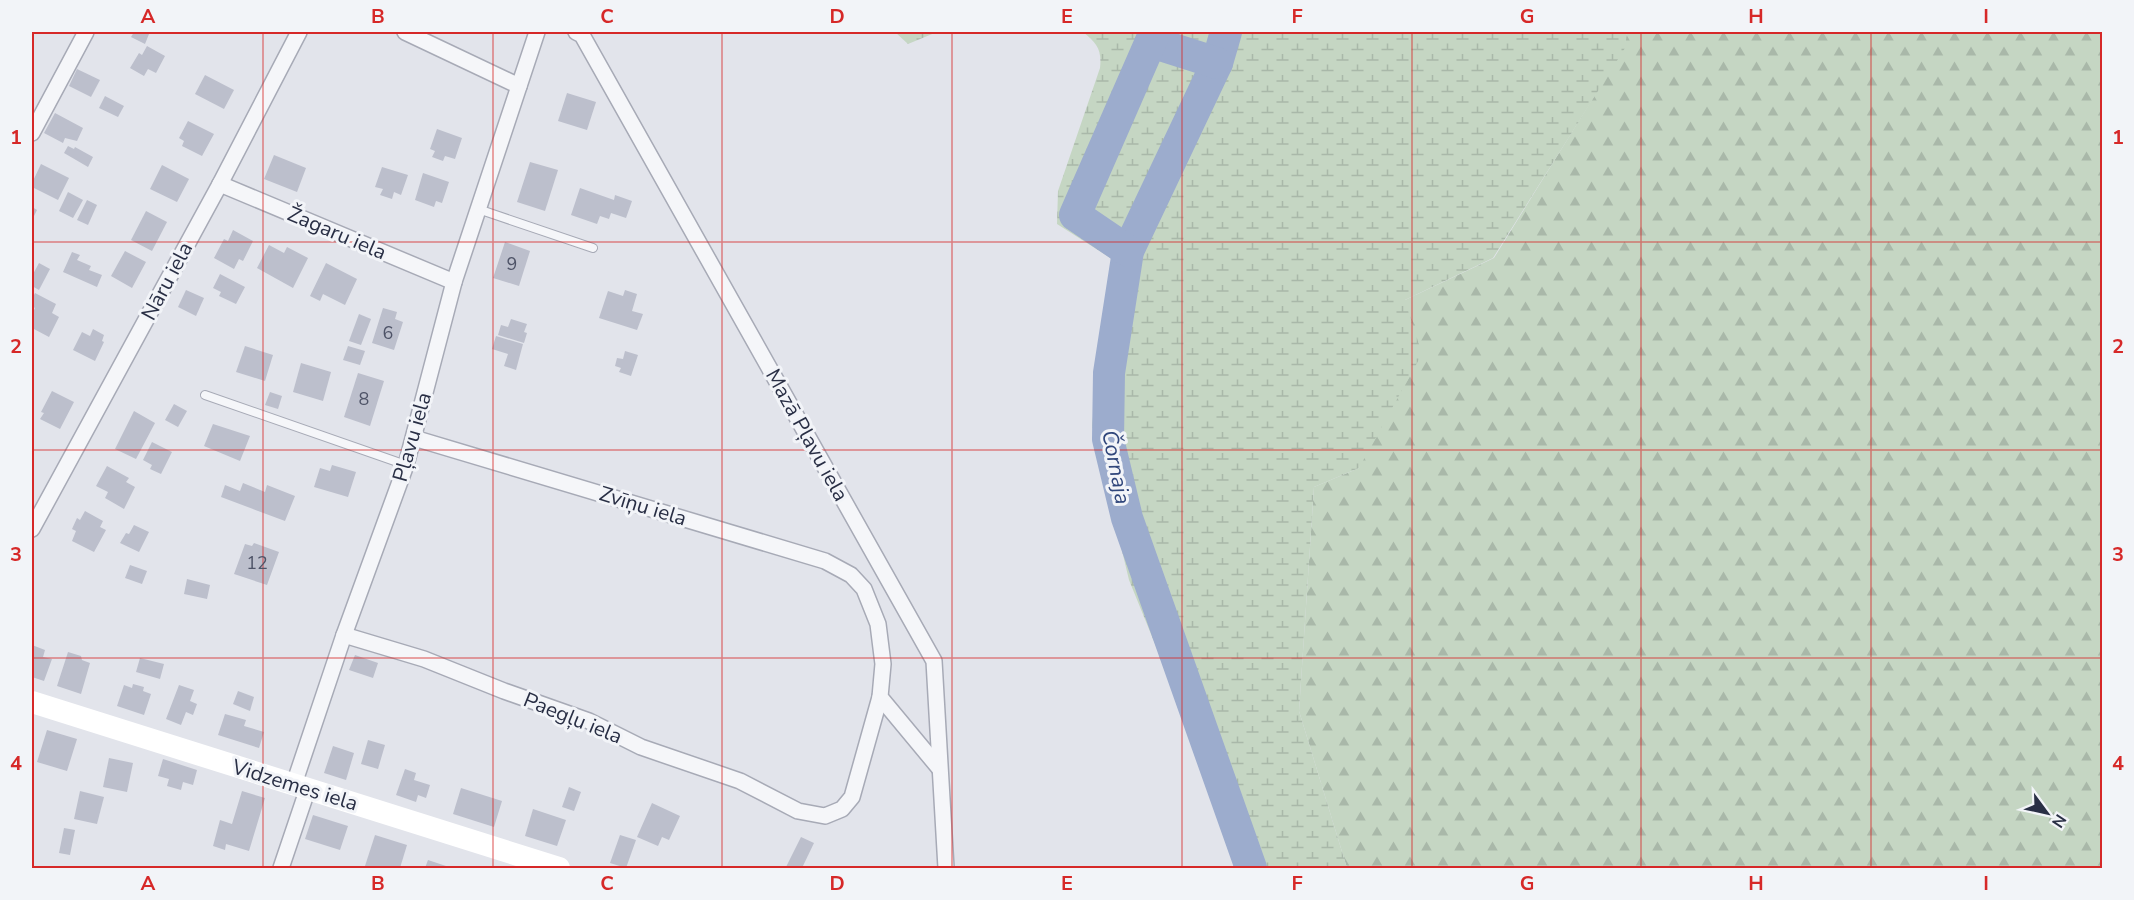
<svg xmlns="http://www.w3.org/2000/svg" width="2134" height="900" font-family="'Nunito Sans',sans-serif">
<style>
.forest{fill:url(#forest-firs)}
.wetland{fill:url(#wetland-marsh)}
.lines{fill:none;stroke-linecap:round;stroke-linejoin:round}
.river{stroke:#9caccd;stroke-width:32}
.building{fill:#bcbfcc}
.lane-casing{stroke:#a7aab6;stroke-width:10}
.street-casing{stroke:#a7aab6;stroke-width:18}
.lane{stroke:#f5f6f9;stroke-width:8}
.street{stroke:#f5f6f9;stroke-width:15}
.secondary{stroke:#fff;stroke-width:22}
.grid{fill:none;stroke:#d62828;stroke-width:1.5;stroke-opacity:0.55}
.labels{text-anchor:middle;stroke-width:6;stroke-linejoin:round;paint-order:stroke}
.number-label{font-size:18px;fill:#4e5367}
.street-label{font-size:21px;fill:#292f45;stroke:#f2f4f8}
.water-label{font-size:22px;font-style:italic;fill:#30467b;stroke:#f2f4f8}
.neatline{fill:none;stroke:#d62828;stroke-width:2}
.grid-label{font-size:20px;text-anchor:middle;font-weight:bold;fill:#d62828}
</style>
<defs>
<pattern id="forest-firs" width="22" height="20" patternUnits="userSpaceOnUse" patternTransform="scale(1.5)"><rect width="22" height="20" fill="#c5d6c3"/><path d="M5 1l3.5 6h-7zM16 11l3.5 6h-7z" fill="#a9b8a9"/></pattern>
<pattern id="wetland-marsh" width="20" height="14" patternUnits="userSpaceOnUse" patternTransform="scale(1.5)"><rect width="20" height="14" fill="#c5d6c3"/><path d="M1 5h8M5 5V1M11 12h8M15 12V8" fill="none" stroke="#a9b8a9"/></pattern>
</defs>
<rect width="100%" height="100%" fill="#e2e4eb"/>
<polygon class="forest" points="1627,32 2102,32 2102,868 1347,868 1299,711 1314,487 1359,468 1405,300 1494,258 1624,48"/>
<g class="wetland">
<polygon points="895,32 937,32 908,44"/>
<path d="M1083,32H1627L1625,48L1493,258L1405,300L1422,354L1359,468L1314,487L1299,711L1347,868H1235L1201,757L1129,580L1092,425L1112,259L1057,224L1058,191L1100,68C1102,50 1097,43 1083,32Z"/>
</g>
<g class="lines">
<g class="river">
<polyline points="1226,32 1217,63 1128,251 1109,373 1108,439 1127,518 1251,868"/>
<polyline points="1151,42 1217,63"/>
<polyline points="1128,251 1075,215 1155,32"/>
</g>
</g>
<g class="building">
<polygon points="134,32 145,32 149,34 145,44 131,37"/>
<polygon points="147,46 165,56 156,73 148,69 144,76 130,68 139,53 142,55"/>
<polygon points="77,69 100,80 91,97 69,86"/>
<polygon points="205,75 234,90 224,109 195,94"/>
<polygon points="567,93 596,102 587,130 558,121"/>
<polygon points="105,96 124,106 118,117 99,108"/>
<polygon points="55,113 83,128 77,141 65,138 63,143 44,133"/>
<polygon points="188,121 214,134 202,156 182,146 184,141 179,138"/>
<polygon points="437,129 462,138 455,159 445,156 443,161 432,157 435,151 430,149"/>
<polygon points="68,146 74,149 75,147 93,157 88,167 64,153"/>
<polygon points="274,155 306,168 297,192 264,179"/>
<polygon points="530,162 558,170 545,211 517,202"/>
<polygon points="41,164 69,178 58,200 32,187 32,183"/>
<polygon points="162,165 189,179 177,202 150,189"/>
<polygon points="382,167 408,175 401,195 394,192 392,199 380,195 383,189 375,187"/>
<polygon points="423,173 449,182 442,203 436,201 434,207 415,200"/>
<polygon points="580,188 614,200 615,195 632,201 626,218 611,213 609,219 600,216 597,224 571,215"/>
<polygon points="68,192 83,200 73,218 59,211"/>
<polygon points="87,200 97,205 88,225 77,220"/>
<polygon points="32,207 37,210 32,220"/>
<polygon points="146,211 167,222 152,251 131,240"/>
<polygon points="233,230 253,241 243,261 239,259 234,269 214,258 224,239 228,241"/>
<polygon points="505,242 530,251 519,286 493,278"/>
<polygon points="269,245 284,253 287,247 308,258 293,288 257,268"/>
<polygon points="125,251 146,262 132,288 111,276"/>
<polygon points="72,252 80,255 77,260 91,266 89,270 102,275 97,287 63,272"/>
<polygon points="39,263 50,269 39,290 32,286 32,276"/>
<polygon points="326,263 357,279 345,305 323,294 320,301 310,296"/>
<polygon points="220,274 245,287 236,304 219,296 221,292 213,288"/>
<polygon points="186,290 204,298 196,316 178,307"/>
<polygon points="625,290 637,294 632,311 643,314 637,330 599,318 608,291 623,296"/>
<polygon points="35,293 56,304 52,313 59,317 49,337 32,328 32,314 35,308 32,306 32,299"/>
<polygon points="383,308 397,312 395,319 403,322 394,350 372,343"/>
<polygon points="359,314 371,319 361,345 349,341"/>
<polygon points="511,319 527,324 524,332 527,333 524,343 498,335 501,325 508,327"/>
<polygon points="93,329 104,335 102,341 104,342 95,361 73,350 82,332 90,336"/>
<polygon points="496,336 523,344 516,370 504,366 508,354 492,349"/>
<polygon points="245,346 273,355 265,381 236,372"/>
<polygon points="348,346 365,351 360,365 343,360"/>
<polygon points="625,351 638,355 631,376 619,372 621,368 615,366 617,358 623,359"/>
<polygon points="301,363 331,372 323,401 293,392"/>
<polygon points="358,373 384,381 370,426 344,417"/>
<polygon points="52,391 74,402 60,429 40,419 44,413 41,412"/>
<polygon points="270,392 282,396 278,409 265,405"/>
<polygon points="174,404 187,411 178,427 165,420"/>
<polygon points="134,411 155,423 136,459 115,449"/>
<polygon points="213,424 250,436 240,461 204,446"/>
<polygon points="152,442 172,452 161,474 150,469 152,465 143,460"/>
<polygon points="332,465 356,472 348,497 314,487 320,468 330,471"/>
<polygon points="107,466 129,478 126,482 135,487 124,509 105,498 108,492 96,486"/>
<polygon points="243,483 265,492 267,485 295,496 285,521 221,497 225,485 240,491"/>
<polygon points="85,511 103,521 100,527 106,530 94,552 72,541 76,531 72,529 77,518 80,520"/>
<polygon points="134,525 149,532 139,552 120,543 126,533 129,534"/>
<polygon points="254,543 279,552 267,585 234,574 245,544 252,546"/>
<polygon points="130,565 147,571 142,584 125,578"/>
<polygon points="187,579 210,585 207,599 184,594"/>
<polygon points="32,645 45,650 43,657 52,659 44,681 32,677"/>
<polygon points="68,652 81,656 82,660 90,663 81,694 57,686"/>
<polygon points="355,655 378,663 373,678 349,670"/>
<polygon points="140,658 164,664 160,679 136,672"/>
<polygon points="133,684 144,687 143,691 151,694 144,715 117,706 124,685 132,688"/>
<polygon points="179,685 194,690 190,701 197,704 193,715 186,712 181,725 166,719"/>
<polygon points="238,691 254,697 250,711 233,704"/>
<polygon points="225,714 246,720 244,726 264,732 259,748 218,735"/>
<polygon points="47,730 77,739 67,771 37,762"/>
<polygon points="368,740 385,745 378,769 361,764"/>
<polygon points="333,746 354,753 346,780 324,773"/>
<polygon points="109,758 133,763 127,792 103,787"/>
<polygon points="163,759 197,770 193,785 183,782 181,790 167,786 169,779 158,776"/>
<polygon points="405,769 416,773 414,780 430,785 426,798 418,795 416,802 396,795"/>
<polygon points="569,787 581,792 574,811 562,807"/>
<polygon points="461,788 502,801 494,827 453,814"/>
<polygon points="80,791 104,797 97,824 74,819"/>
<polygon points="242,791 265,798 249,851 226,844 225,850 213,846 220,820 232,824"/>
<polygon points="652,803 680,816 669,840 662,837 658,846 637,837"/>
<polygon points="533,809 566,820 557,846 525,836"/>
<polygon points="313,815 348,826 340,850 305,839"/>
<polygon points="64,828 75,830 70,855 59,853"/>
<polygon points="375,835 407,845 400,868 373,868 365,866"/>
<polygon points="620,835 636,840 626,868 610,863"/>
<polygon points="801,837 814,843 802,868 788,868 786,867"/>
<polygon points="428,860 452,868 425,868"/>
</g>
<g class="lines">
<g class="lane-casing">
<g id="lane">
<polyline points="478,209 593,248"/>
<polyline points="205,395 406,465"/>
</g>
</g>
<g class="street-casing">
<g id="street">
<polyline points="405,32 519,86"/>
<polyline points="576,32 582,35 934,661 946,868"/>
<polyline points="32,133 86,32"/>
<polyline points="220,184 454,282"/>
<polyline points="414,438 825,561 851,575 864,589 878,624 883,664 880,697 939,768"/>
<polyline points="32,529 220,184 299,32"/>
<polyline points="344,635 424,659 504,691 589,721 641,747 740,781 798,811 825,816 842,809 852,797 880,697"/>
<polyline points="294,784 344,635 406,465 454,282 537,32"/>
<polyline points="281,868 308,788"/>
</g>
</g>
<use href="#lane" class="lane"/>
<use href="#street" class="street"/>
<polyline class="secondary" points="32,702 559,868"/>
</g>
<path class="grid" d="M263,32V868M493,32V868M722,32V868M952,32V868M1182,32V868M1412,32V868M1641,32V868M1871,32V868M32,242H2102M32,450H2102M32,658H2102"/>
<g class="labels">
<g class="number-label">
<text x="512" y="270">9</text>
<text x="388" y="339">6</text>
<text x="364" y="405">8</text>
<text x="257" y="569">12</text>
</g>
<g class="street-label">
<text transform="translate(337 233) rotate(23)" y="7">Žagaru iela</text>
<text transform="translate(167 281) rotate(-62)" y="7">Nāru iela</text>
<text transform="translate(807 435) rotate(61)" y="7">Mazā Pļavu iela</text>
<text transform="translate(412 437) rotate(-74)" y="7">Pļavu iela</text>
<text transform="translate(643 506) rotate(17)" y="7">Zvīņu iela</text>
<text transform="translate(573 718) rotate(22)" y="7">Paegļu iela</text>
<text transform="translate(295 785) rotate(17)" y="7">Vidzemes iela</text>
</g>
<g class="water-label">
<text transform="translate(1117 467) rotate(79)" y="8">Čornaja</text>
</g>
</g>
<rect width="2134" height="900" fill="none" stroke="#f2f4f8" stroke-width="66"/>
<g transform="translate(2047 813) rotate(123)" stroke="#f2f4f8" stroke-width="4.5" paint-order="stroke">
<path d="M0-4.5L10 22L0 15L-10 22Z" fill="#292f45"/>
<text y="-9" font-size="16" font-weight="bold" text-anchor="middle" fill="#292f45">N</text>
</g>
<rect x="33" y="33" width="2068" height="834" class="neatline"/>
<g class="grid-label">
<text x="148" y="23">A</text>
<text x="378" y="23">B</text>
<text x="607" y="23">C</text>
<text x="837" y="23">D</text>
<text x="1067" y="23">E</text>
<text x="1297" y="23">F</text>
<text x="1527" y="23">G</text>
<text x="1756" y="23">H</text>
<text x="1986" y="23">I</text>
<text x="16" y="144">1</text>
<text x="2118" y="144">1</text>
<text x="16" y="353">2</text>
<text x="2118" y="353">2</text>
<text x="16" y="561">3</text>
<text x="2118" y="561">3</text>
<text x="16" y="770">4</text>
<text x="2118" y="770">4</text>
<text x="148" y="890">A</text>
<text x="378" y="890">B</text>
<text x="607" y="890">C</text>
<text x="837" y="890">D</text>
<text x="1067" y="890">E</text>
<text x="1297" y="890">F</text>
<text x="1527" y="890">G</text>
<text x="1756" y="890">H</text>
<text x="1986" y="890">I</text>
</g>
</svg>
